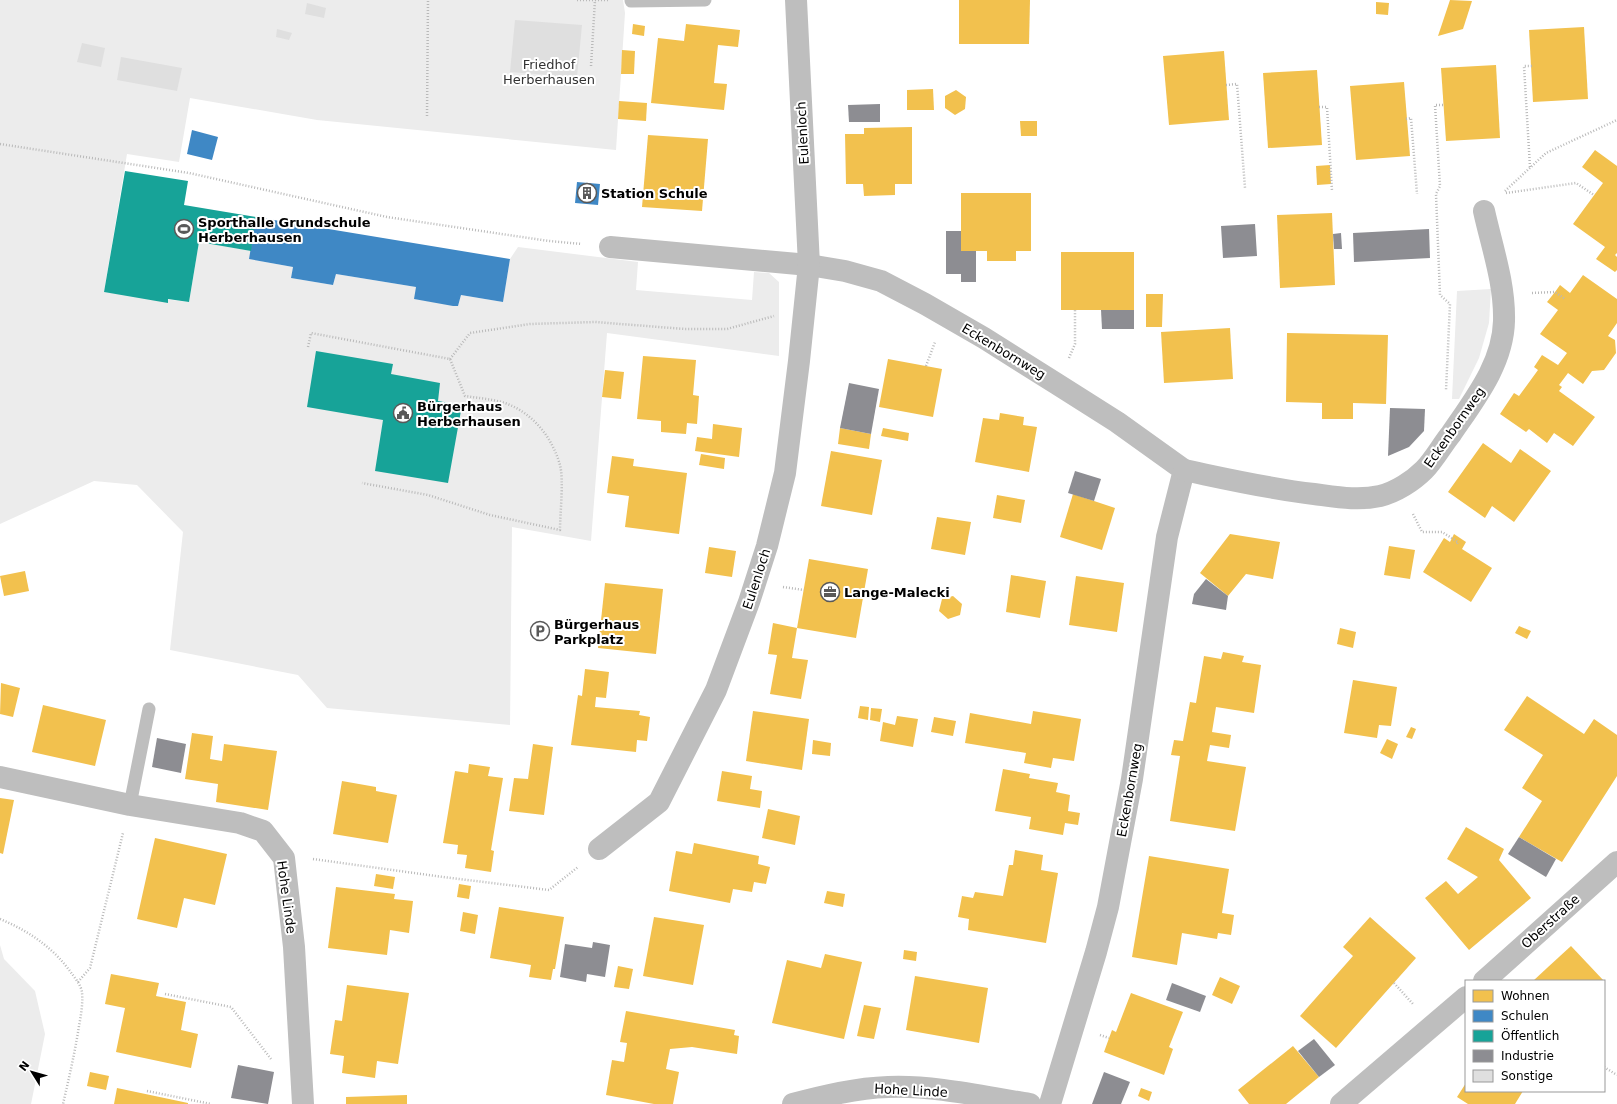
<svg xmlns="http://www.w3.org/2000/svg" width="1617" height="1104" font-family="'DejaVu Sans',sans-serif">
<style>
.green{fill:#ececec}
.homes{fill:#f2c14e}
.schools{fill:#3f88c5}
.public{fill:#17a398}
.industry{fill:#8d8d92}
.building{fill:#dfdfdf}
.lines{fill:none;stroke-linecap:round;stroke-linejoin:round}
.path{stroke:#b9b9b9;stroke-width:2.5;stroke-dasharray:1 2;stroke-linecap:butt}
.service{stroke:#bebebe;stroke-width:13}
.minor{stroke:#bebebe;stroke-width:22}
.labels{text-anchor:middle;stroke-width:4;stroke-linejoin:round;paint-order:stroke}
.park-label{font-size:13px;fill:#333;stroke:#fff}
.street-label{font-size:13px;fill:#000;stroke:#fff}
.poi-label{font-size:13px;font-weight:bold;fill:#000;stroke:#fff;text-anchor:start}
</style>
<rect width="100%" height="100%" fill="#fff"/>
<g class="green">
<polygon points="0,0 623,0 625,13 616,150 317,120 190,98 179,162 127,154 104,292 189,302 199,242 251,251 249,259 293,267 291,278 333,285 336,274 416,287 415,299 458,306 461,295 503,302 510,259 518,247 638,262 636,290 752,300 754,272 769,273 779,282 779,356 607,333 591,541 512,527 510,725 327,708 298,675 170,650 183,532 137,485 94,481 0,524"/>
<polygon points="1491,289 1489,323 1479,358 1459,399 1452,399 1457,291"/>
<polygon points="0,945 4,959 35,991 45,1034 31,1104 0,1104"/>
</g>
<g class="homes">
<polygon points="959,0 1030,0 1029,44 959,44"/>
<polygon points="1450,0 1472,1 1463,29 1438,36"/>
<polygon points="1376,2 1389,3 1388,15 1376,14"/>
<polygon points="633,24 645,26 644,36 632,34"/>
<polygon points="686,24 740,30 738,47 718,45 714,83 727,84 724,110 651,103 658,38 684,41"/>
<polygon points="1584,27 1588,99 1533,102 1529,30"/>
<polygon points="622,50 635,51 634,74 621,74"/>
<polygon points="1224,51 1229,120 1169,125 1163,56"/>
<polygon points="1496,65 1500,138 1446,141 1441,68"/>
<polygon points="1317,70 1322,145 1268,148 1263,73"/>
<polygon points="1404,82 1410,156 1356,160 1350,86"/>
<polygon points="933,89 934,110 907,110 907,90"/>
<polygon points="956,90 966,97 965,109 955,115 945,108 945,96"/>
<polygon points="619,101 647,103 646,121 618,119"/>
<polygon points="1020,121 1037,121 1037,136 1021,136"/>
<polygon points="912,127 912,184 895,184 895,195 864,196 863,184 846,184 845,134 864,134 864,128"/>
<polygon points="648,135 708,139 702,211 642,207"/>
<polygon points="1595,150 1617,166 1617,253 1615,255 1617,257 1617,270 1615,272 1596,259 1605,247 1573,224 1603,183 1582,167"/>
<polygon points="1330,165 1331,184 1317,185 1316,166"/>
<polygon points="961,193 1031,193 1031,251 1016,251 1016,261 987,261 987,251 961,251"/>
<polygon points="1332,213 1335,285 1280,288 1277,215"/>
<rect x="1061" y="252" width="73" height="58"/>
<polygon points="1583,275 1617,299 1617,323 1608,336 1615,340 1616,353 1604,370 1592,371 1583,384 1568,373 1559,385 1562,387 1559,391 1595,417 1573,446 1554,433 1547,443 1529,429 1526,432 1500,414 1514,393 1519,396 1538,370 1534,367 1542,355 1558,365 1567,353 1540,334 1558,310 1547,302 1555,292 1560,285 1570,293"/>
<polygon points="1146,294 1163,294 1162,327 1146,327"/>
<polygon points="1230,328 1233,379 1164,383 1161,332"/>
<polygon points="1287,333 1388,335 1386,404 1353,403 1353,419 1322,419 1322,403 1286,402"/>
<polygon points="643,356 696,360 693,395 699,396 697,424 687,423 686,434 661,432 661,421 637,419"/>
<polygon points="888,359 942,369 933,417 879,407"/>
<polygon points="605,370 624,372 621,399 602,397"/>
<polygon points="1000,413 1024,417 1023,425 1037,427 1029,472 975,462 983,418 999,420"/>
<polygon points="713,424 742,428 739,457 695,451 697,437 712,439"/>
<polygon points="840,428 871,434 869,449 838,444"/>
<polygon points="883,428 909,433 908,441 881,436"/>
<polygon points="1483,443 1511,463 1520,449 1551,471 1514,522 1492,506 1485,518 1448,492"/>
<polygon points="831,451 882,460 872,515 821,506"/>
<polygon points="701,454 725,458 724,469 699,465"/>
<polygon points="612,456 634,459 633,466 687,473 679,534 625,527 629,496 607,493"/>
<polygon points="1073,494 1115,508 1102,550 1060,537"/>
<polygon points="997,495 1025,500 1021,523 993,518"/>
<polygon points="937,517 971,522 965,555 931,549"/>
<polygon points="1230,534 1280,542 1273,579 1246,574 1228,596 1200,573"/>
<polygon points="1454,534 1466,542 1462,549 1492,568 1471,602 1423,572 1444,538 1450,542"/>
<polygon points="1389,546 1415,550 1410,579 1384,575"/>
<polygon points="709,547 736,551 732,577 705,573"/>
<polygon points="809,559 868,569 856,638 797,628"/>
<polygon points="25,571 29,591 4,596 0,576"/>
<polygon points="1011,575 1046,581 1040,618 1006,612"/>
<polygon points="1076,576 1124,583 1117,632 1069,625"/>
<polygon points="605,583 663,589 656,654 598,648"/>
<polygon points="953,596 962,604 960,615 948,619 939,611 942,599"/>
<polygon points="773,623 797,628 792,658 808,660 801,699 770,694 777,655 768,654"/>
<polygon points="1519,626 1531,631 1527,639 1515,633"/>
<polygon points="1340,628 1356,632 1353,648 1337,644"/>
<polygon points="1223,652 1244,656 1242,662 1261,665 1254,713 1216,707 1212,732 1231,735 1229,748 1210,745 1207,761 1246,767 1235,831 1170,821 1180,756 1171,755 1174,740 1183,741 1190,702 1196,703 1204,656 1221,659"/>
<polygon points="585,669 609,672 606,698 596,697 595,707 640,711 639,715 650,717 647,741 637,740 636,752 571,745 578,695 582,696"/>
<polygon points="1353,680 1397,687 1391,726 1379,725 1377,738 1344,733"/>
<polygon points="1,683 20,688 13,717 0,714"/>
<polygon points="1527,696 1584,734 1594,719 1617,735 1617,776 1562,862 1519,837 1542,801 1522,788 1543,755 1504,730"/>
<polygon points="43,705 106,720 95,766 32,752"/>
<polygon points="860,706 869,707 868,720 858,718"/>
<polygon points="871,708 882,709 880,722 870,720"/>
<polygon points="753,711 809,719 802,770 746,761"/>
<polygon points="1033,711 1081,719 1074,761 1053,758 1051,768 1024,763 1026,753 965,743 970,713 1031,724"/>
<polygon points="897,716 918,719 913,747 880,741 883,722 895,725"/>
<polygon points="934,717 956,721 953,736 931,732"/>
<polygon points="1411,727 1416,729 1412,739 1406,737"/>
<polygon points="192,733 213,736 210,759 222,761 224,744 277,751 268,810 216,802 218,784 185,779"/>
<polygon points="1387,739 1398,744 1392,759 1380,753"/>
<polygon points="813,740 831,743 830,756 812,754"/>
<polygon points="533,744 553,747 544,815 509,811 514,778 528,779"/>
<polygon points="469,764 490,767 488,776 503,778 491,850 494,851 491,872 465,868 467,855 457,854 458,845 443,843 455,771 468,773"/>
<polygon points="1003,769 1030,774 1029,778 1058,783 1056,792 1070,795 1068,811 1080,813 1078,825 1065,823 1063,835 1029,829 1031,817 995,811"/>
<polygon points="722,771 752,776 750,789 762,791 760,808 717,801"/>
<polygon points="342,781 376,787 376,791 397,795 388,843 333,834"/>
<polygon points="0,798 14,800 3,854 0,853"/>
<polygon points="768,809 800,816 795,845 762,838"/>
<polygon points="1466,827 1504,849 1499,860 1531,898 1469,950 1425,898 1446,881 1458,894 1478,877 1447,859"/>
<polygon points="155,838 227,854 215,905 184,898 177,928 137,919"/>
<polygon points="694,843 759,856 758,864 770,867 766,884 754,882 752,892 733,889 730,903 669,891 676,851 692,854"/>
<polygon points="1015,850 1043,855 1041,870 1058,873 1046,943 968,930 969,919 958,917 962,896 973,898 975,892 1003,896 1009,865 1013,865"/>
<polygon points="1149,856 1229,869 1222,913 1234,915 1231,935 1218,933 1217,939 1182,933 1177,965 1132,957"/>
<polygon points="376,874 395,877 393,889 374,886"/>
<polygon points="459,884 471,886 469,899 457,897"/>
<polygon points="336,887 395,894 394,899 413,901 409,933 390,930 387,955 328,948"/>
<polygon points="827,891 845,894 843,907 824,903"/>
<polygon points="499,907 564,917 555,969 553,969 551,980 529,977 531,965 490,958"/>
<polygon points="463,912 478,915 475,934 460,931"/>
<polygon points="654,917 704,925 693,985 643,976"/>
<polygon points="1370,917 1416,958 1336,1048 1300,1016 1353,956 1343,947"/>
<polygon points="1571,946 1604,981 1533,981 1547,968"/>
<polygon points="904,950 917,952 916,961 903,959"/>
<polygon points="825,954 862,962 844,1039 772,1023 787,960 821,968"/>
<polygon points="618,966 633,969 629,989 614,987"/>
<polygon points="111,974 159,983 156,996 186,1002 181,1030 198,1034 191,1068 116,1052 125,1008 105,1004"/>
<polygon points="915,976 988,988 979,1043 906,1030"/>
<polygon points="1220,977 1240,986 1232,1004 1212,995"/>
<polygon points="347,985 409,993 398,1064 377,1061 375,1078 342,1073 344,1056 330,1054 335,1020 342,1021"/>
<polygon points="1131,993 1183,1012 1169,1047 1173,1049 1164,1075 1104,1052 1112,1030 1116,1032"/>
<polygon points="864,1005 881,1008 874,1039 857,1036"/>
<polygon points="626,1011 735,1030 734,1035 739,1036 737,1054 692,1047 670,1049 666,1069 679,1072 673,1104 654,1104 606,1095 612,1060 624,1062 627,1043 620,1042"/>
<polygon points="1293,1046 1319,1077 1286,1104 1249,1104 1238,1090"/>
<polygon points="90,1072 109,1076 106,1090 87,1086"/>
<polygon points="1466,1083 1466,1091 1523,1091 1515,1104 1468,1104 1457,1097"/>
<polygon points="117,1088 188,1103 188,1104 114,1104"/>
<polygon points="1141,1088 1152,1092 1149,1101 1138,1096"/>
<polygon points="407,1095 407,1104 346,1104 346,1097"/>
</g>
<g class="schools">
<polygon points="192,130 218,137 212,160 187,154"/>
<polygon points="577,182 600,184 598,205 575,203"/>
<polygon points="256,217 510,259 503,302 461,295 458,306 453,306 414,299 416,287 336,274 333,285 291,278 293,267 249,259"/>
</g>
<g class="public">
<polygon points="125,171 188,181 184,205 256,217 251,251 199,242 189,302 168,299 168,303 104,292"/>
<polygon points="316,351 393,364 391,374 440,383 438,401 462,405 448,483 375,471 383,420 307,407"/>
</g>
<g class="industry">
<polygon points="880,104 880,122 849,122 848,105"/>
<polygon points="1255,224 1257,256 1223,258 1221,226"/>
<polygon points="1429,229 1430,258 1354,262 1353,233"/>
<polygon points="946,231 961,231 961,251 976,251 976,282 961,282 961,274 946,274"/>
<polygon points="1341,233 1342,249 1334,249 1333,234"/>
<polygon points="1101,310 1134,310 1134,329 1102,329"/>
<polygon points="849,383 879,389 871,434 840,428"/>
<polygon points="1390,408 1425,409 1424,431 1409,447 1388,456"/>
<polygon points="1075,471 1101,479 1094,501 1068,493"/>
<polygon points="1206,579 1228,596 1226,610 1192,604 1194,594"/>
<polygon points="157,738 186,744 181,773 152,767"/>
<polygon points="1519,837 1556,859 1546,877 1508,854"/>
<polygon points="593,942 610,945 605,977 587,974 586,982 560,977 565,944 592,948"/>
<polygon points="1172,983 1206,996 1200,1012 1166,1000"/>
<polygon points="1314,1039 1335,1065 1319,1077 1298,1051"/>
<polygon points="238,1065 274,1072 268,1104 231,1098"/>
<polygon points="1104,1072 1130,1082 1121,1104 1092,1104"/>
</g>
<g class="building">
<polygon points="307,3 326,8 324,18 305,14"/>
<polygon points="515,20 582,25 577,77 569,77 568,86 547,85 548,75 510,72"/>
<polygon points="277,29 292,33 289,40 276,37"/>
<polygon points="82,43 105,48 101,67 77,62"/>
<polygon points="121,57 182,68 177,91 117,80"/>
</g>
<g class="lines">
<g class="path">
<polyline points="577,0 608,0"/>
<polyline points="591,66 595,0"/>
<polyline points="1226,85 1237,84 1245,188"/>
<polyline points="1443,105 1435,105 1440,186 1436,194 1440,295 1450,304 1446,390"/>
<polyline points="1319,107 1327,107 1332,191"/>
<polyline points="427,116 428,0"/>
<polyline points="1406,119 1411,118 1417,194"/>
<polyline points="0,144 189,173 387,217 549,241 582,244"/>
<polyline points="1530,167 1524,66 1532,66"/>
<polyline points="1505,191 1546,153 1617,120"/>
<polyline points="1506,193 1576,183 1594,195"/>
<polyline points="1532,293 1555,292 1565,299"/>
<path d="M308,347L311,333L450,359L465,396C478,398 492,399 505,403C533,413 552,437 560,465C564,481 560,512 560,530L490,515L428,495L362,483"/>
<polyline points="1069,358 1075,344 1075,310"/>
<polyline points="450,359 470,333 530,324 595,322 685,329 727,329 774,316"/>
<polyline points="926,366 935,342"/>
<polyline points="1413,514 1422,532 1442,532 1458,542 1456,545"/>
<polyline points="783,587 804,590"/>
<polyline points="313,859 443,877 549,890 578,867"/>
<path d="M0,919C29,931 54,948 72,974C76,979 81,986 82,992C83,1004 81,1015 79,1026C75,1052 69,1078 63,1104"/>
<polyline points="78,982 90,968 123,833"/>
<polyline points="1394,983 1413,1004"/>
<polyline points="165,994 231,1007 271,1059"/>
<polyline points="1100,1035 1109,1038"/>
<polyline points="1604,1067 1617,1075"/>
<polyline points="147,1091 211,1104"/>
</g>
<g class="service">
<polyline points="631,1 705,0"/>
<polyline points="130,805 149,709"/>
</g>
<g class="minor">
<polyline points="610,247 809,265 845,271 881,281 925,304 984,338 1057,384 1117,422 1184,470 1167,537 1132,779 1108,907 1096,952 1050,1104"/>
<path d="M1184,470C1227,479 1270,489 1314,494C1337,497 1358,501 1380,496C1396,492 1413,481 1424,470C1434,460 1442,445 1451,434C1474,400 1503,364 1504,321C1505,284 1492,247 1484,211"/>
<polyline points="0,777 130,805 240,823 263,831 284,858 294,947 303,1104"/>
<polyline points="599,849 659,802 716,690 749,602 767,546 785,473 799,361 809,265 796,0"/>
<polyline points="1484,981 1617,862"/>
<path d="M793,1104C824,1096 856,1088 888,1087C935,1085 985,1097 1030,1104"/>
<polyline points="1341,1104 1466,997"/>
</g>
</g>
<defs>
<g id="building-ring" transform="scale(1)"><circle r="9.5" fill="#fff" stroke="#595959" stroke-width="1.5"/><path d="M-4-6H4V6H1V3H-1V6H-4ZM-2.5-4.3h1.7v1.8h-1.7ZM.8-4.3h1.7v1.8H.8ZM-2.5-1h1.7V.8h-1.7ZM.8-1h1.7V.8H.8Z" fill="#595959"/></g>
<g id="stadium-ring" transform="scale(1)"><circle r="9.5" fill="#fff" stroke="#595959" stroke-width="1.5"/><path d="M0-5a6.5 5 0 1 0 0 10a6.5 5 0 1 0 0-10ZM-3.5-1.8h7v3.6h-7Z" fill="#595959"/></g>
<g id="civic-ring" transform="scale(1)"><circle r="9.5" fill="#fff" stroke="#595959" stroke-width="1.5"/><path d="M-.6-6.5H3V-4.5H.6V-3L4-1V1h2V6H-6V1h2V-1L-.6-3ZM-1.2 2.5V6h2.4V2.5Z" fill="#595959"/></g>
<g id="office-ring" transform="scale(1)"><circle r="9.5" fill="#fff" stroke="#595959" stroke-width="1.5"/><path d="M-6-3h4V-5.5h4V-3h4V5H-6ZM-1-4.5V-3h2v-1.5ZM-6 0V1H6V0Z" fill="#595959"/></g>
<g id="parking-ring" transform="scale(1)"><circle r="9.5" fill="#fff" stroke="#595959" stroke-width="1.5"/><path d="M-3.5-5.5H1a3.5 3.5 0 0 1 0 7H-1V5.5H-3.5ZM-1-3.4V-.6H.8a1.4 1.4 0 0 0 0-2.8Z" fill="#595959"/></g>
</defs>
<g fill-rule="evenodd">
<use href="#building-ring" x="587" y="193"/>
<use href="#stadium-ring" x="184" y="229"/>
<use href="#civic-ring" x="403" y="413"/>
<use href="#office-ring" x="830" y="592"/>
<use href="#parking-ring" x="540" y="631"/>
</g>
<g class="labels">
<g class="park-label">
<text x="549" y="69">Friedhof<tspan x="549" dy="15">Herberhausen</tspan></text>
</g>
<g class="street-label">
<text transform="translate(802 133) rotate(-93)" y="5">Eulenloch</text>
<text transform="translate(1004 351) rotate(31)" y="5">Eckenbornweg</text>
<text transform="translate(1454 427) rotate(-55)" y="5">Eckenbornweg</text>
<text transform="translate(756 579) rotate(-72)" y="5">Eulenloch</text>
<text transform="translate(1129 790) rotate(-80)" y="5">Eckenbornweg</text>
<text transform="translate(287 897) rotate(82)" y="5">Hohe Linde</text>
<text transform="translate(1550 921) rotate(-42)" y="5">Oberstraße</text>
<text transform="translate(911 1090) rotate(3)" y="5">Hohe Linde</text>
</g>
<g class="poi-label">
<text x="601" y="198">Station Schule</text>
<text x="198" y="227">Sporthalle Grundschule<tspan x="198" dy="15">Herberhausen</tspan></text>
<text x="417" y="411">Bürgerhaus<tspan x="417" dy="15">Herberhausen</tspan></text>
<text x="844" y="597">Lange-Malecki</text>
<text x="554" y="629">Bürgerhaus<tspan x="554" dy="15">Parkplatz</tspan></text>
</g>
</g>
<rect x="1465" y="980" width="140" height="112" fill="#ffffff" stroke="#999999"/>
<rect x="1473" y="990" width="20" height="12" fill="#f2c14e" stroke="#999999"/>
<text x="1501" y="1000" font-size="12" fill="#000000">Wohnen</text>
<rect x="1473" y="1010" width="20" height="12" fill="#3f88c5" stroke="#999999"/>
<text x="1501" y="1020" font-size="12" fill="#000000">Schulen</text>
<rect x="1473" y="1030" width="20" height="12" fill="#17a398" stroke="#999999"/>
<text x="1501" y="1040" font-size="12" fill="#000000">Öffentlich</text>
<rect x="1473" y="1050" width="20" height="12" fill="#8d8d92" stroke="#999999"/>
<text x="1501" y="1060" font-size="12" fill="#000000">Industrie</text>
<rect x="1473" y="1070" width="20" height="12" fill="#dfdfdf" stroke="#999999"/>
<text x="1501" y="1080" font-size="12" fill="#000000">Sonstige</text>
<g transform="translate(32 1072) rotate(307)" stroke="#ffffff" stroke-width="3" paint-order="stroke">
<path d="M0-3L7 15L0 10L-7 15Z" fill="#000000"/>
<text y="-6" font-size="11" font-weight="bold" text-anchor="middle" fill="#000000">N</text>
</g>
</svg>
